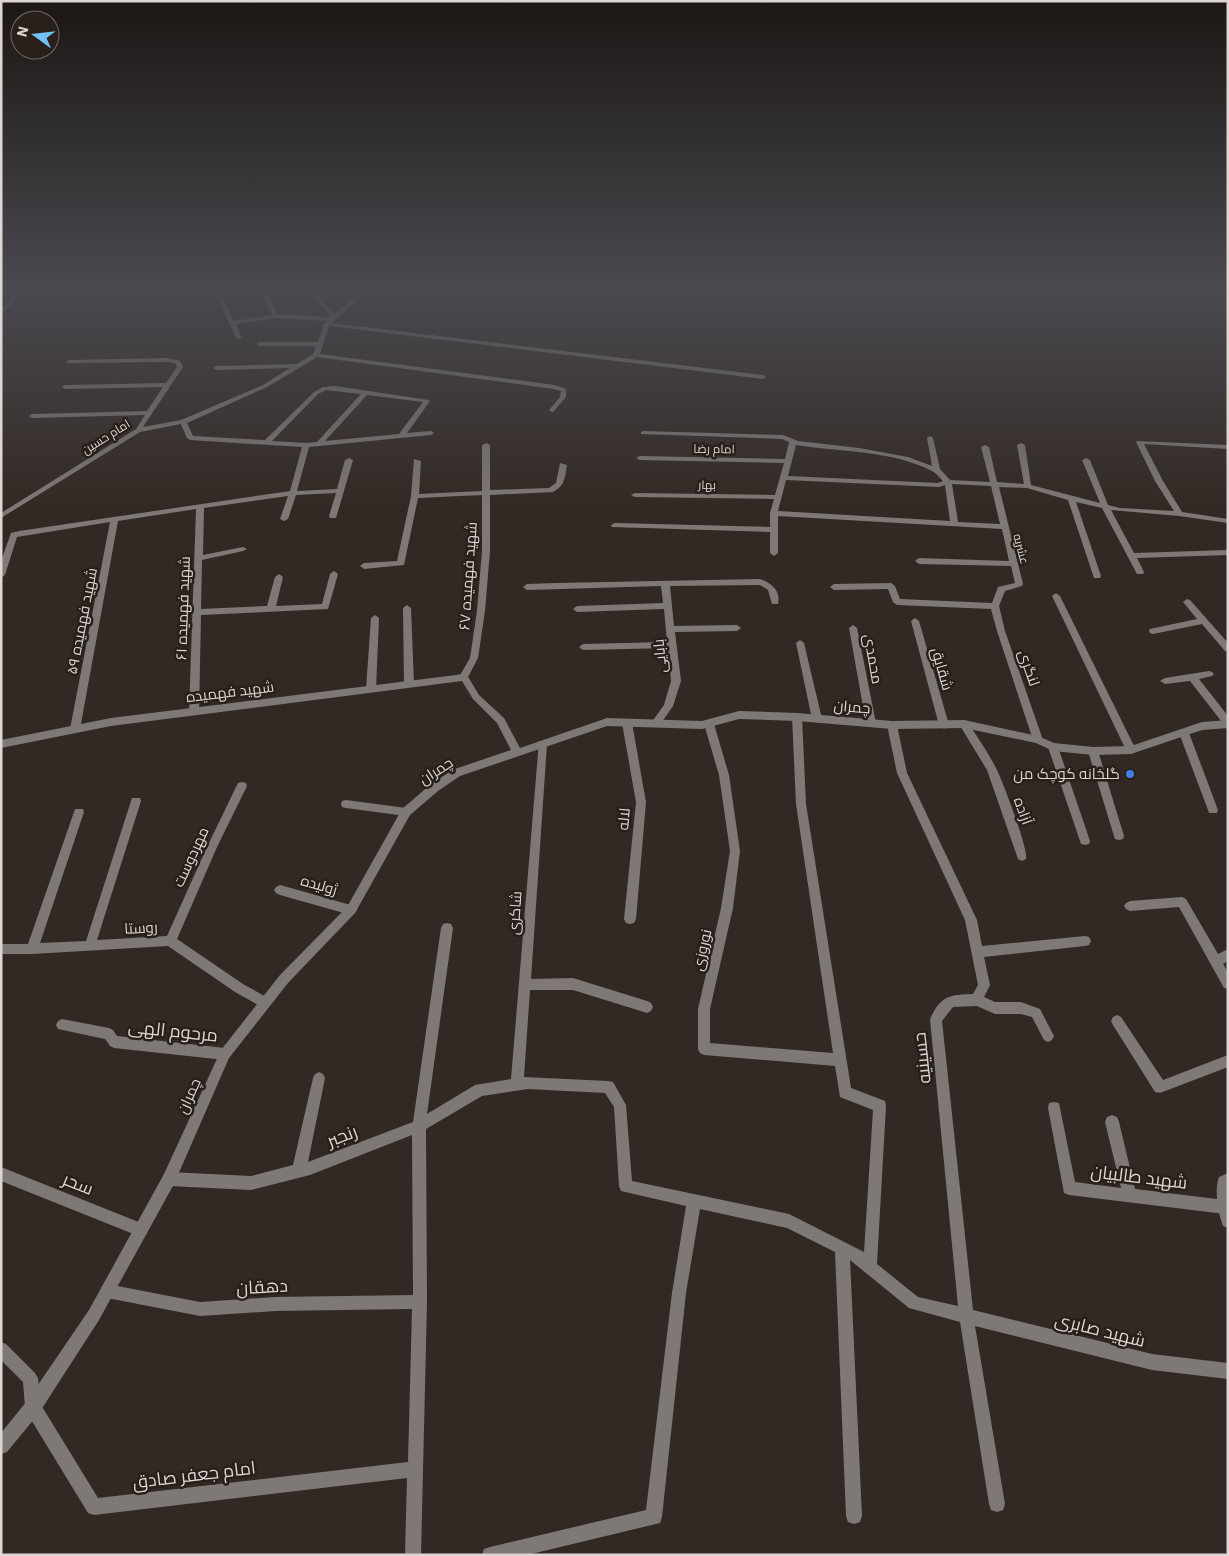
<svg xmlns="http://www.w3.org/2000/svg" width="1229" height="1556" font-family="'IBM Plex Sans',Cairo,sans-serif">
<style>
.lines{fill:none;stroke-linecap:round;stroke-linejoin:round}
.minor{fill:#7e7976;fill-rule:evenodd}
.tertiary{fill:#7e7976;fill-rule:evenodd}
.shop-dot{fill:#3f7fe0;stroke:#291f1b;stroke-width:2}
.labels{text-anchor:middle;stroke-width:5;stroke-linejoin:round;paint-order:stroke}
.far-street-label{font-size:12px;fill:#ddd6d3;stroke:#291f1b}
.street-label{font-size:15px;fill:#ddd6d3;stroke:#291f1b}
.poi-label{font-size:15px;fill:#ddd6d3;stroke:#291f1b;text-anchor:end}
.near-street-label{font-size:18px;fill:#ddd6d3;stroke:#291f1b}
</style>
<rect width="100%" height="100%" fill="#332924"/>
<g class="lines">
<g class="minor">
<path d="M258,289H264L278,314L331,317L306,289H312L334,314L363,289H370L332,323L763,375L766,377L763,379L329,326L320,354L555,385L566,389V397L554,411L552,412L549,410L560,397L561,391L554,389L317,357L267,387L187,423L193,436L265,440L314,392L323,387L335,386L429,400L430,401L407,433L431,431L434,433L431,435L309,447L297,491L337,489L345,460L349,458L353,460L336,518H330L329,516L336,493L296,495L288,519L284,521L280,519L288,496L204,508L203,555L243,547L247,549L243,551L202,560L201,609L267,606L275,577L279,574L283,577L276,606L322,604L330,574L334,571L338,574L328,609L201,615L199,712L194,715L189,712L196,509L118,521L80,729L78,732H72L70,729L110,522L17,537L5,575L1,578V561L11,533L19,531L290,491L302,447L190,440L187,438L181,424L140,432L1,518V513L136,429L145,415L32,418L29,416L32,414L147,411L163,387L65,389L62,387L65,385L166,383L177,367L175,363L167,362L67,363L66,362L69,360L167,358L180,361L183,367L143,427L181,420L263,385L290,368L216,370L213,368L216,366L297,364L313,354L316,346H259L256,344L259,342H318L324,324L327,321L276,318L236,324L242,338L237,339L219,302L224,301L234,321L272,315ZM326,390L361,394L317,442L306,443L272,441L318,394ZM367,395L423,402L399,434L325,441Z"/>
<polygon points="525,289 567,289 570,291 567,293"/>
<polygon points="1,290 15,293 17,297 1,316 1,310 11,297 11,295 1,294"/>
<path d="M643,431L783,435L798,441L859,448L908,457L932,466L927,438L930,436L933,438L940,469L950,480L990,482L981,447L985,445L989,447L997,482L1024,484L1017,445L1021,443L1025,445L1031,485L1100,503L1082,460L1086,458L1090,460L1108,505L1120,508L1174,511L1155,481L1136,442L1137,441L1228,445V449L1144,444L1163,481L1182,512L1228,519V523L1179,516L1111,510L1134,553L1228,550V555L1137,558L1144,572L1143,574H1137L1102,508L1076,502L1101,576L1100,578H1094L1068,500L1027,488L999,487L1023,584L1022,586L1005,591L999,606L1005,631L1043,740L1038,744L1033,740L997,631L991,609L897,605L893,602L888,589L834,590L830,587L834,584L891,583L895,586L900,599L992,603L998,587L1015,583L1011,566L919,564L915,561L919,558L1009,561L1002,529L778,516V553L774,556L770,553V532L612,527L611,525L615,523L770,527V513L774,499L635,497L631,495L635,493L775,495L784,463L640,460L636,458L640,456L785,459L789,442L782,439L641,434V432ZM796,445C839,452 892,450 932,471C936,473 940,478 943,481L938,483L788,476ZM786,480L939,487L945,485L950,521L778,511ZM952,484L991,486L1000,524L958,522Z"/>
<path d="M486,443L490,445V490L549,488L556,483L560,463L567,465C565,477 565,486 553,492L490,495V551L485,611L478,658L467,679L464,680L459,677L470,658L477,611L482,551V495L418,498L404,565L364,569L360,566L364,563L397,561L411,496L414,459L421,461L419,494L482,491V445Z"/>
<path d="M760,579C772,583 781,591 778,604H772L768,590L760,585L670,586L674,626L737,625L741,628L737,631L675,632L681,681L673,706L659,726L656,727L651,723L664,705L671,681L668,648L583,650L579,647L583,644L667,642L664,609L577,612L573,609L577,606L663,603L661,586L527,590L523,587L527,584L556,583Z"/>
<polygon points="1056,593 1060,596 1136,750 1134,753 1131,754 1126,750 1052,596"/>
<polygon points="1187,599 1190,600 1228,643 1228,652 1225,651 1202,624 1153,634 1150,633 1149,631 1150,629 1197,619 1183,602"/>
<polygon points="407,605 411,608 414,684 409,687 404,684 403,608"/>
<polygon points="375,615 379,618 376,689 371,692 366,689 371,618"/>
<polygon points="915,618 919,621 949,725 944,729 939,725 911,621"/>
<polygon points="853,625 857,628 876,723 871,727 866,723 849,628"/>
<polygon points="800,640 804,643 822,719 817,723 812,719 796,643"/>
<polygon points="1209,671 1212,672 1214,674 1212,676 1199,679 1228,716 1228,726 1225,726 1190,681 1165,684 1160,681 1165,678"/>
<path d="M797,713L802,717L806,804L851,1088L885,1101L886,1106L877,1264L918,1297L958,1306L930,1019C941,995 950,995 973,994L978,985L965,920L897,773L887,725L892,721L897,725L907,773L977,920L982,946L1085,936L1089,937L1091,941L1089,945L1085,946L984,957L990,985L984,997L995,1002H1021L1040,1009L1054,1036L1052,1040L1048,1042L1044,1040L1032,1017L1021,1014H995L977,1006L953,1007L942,1021L973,1310L1152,1354L1228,1363V1379L1152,1370L975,1326L1005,1504L1003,1510L997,1512L991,1510L989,1504L960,1322L909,1308L850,1260L862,1516L860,1522L854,1524L848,1522L846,1516L835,1252L787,1228L700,1209L686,1293L662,1517L660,1523L527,1555H482L484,1549L490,1547L646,1510L672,1293L686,1206L621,1191L619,1186L614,1107L605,1093L528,1089L482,1096L426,1129L427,1302L421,1555H405L407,1478L94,1515L88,1513L27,1413L25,1407L23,1382L1,1360V1342L6,1344L35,1373L38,1378L41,1405L98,1498L408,1462L412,1309L275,1311L200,1316L107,1298L102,1296L100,1291L102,1286L107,1284L200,1302L275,1297L413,1295L412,1135L310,1175L251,1190L169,1186L164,1184L162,1179L164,1174L169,1172L251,1176L293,1165L313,1078L315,1074L319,1072L323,1074L325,1078L308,1162L413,1122L441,928L443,924L447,923L451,924L453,928L427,1114L475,1085L511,1079L539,741H545L547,744L531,979L573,978L647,1001L651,1003L653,1007L651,1011L647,1013L573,990H530L524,1077L608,1081L613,1082L626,1105L632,1181L789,1214L864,1252L873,1110L840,1097L835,1066L704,1055L700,1053L698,1049V1009L721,908L730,851L719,775L704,724L709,720L714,724L729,775L740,851L733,908L710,1009V1043L833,1053L796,804L792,717Z"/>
<polygon points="627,719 632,723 646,802 636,919 634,923 630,924 626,923 624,919 636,802 622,723"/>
<path d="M964,720L967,721C977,737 988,752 996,768C1002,779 1029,851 1026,859L1022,861L1018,859L987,770L959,724Z"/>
<polygon points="1184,729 1189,733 1218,810 1217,813 1209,813 1208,810 1179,733"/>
<polygon points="1053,743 1058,747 1090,841 1089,844 1085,845 1081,844 1080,841 1048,747"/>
<polygon points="1093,747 1098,751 1124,836 1123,839 1119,840 1115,839 1114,836 1088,751"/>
<polygon points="242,782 246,783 247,786 217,847 177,939 243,984 268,998 270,1002 268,1006 264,1008 260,1006 235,992 168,946 32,954 1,954 1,944 28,944 74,812 75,809 83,809 84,812 40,943 86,941 131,801 132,798 140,798 141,801 97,940 167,936 207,847 238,783"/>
<polygon points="346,800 406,808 410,809 411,812 410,815 406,816 346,808 342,807 341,804 342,801"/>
<polygon points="280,885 351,905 355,907 357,910 355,913 351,915 280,895 276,893 274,890 276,887"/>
<polygon points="1182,897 1186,899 1218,954 1228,949 1228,961 1223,964 1228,972 1228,989 1224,988 1179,907 1130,911 1126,909 1124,906 1126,903 1130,901"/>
<polygon points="1117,1015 1121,1017 1163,1080 1228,1055 1228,1067 1160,1093 1155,1092 1113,1025 1111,1021 1113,1017"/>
<polygon points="62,1019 109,1028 113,1030 117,1036 225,1048 229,1050 231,1054 229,1058 225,1060 114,1048 110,1046 105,1039 58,1029 56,1025 58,1021"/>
<polygon points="1054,1102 1059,1103 1060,1108 1075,1182 1121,1188 1105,1122 1107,1117 1112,1115 1117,1117 1119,1122 1135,1189 1225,1200 1228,1201 1228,1213 1225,1214 1069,1195 1064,1193 1048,1108 1049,1103"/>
<polygon points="1,1167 146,1225 148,1230 146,1235 141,1237 1,1181"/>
</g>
<g class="tertiary">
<polygon points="464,674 467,675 479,695 504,718 520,748 607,718 702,721 739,711 797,713 892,721 964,720 1038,736 1054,743 1093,747 1131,746 1202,722 1228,720 1228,728 1202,730 1131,754 1093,755 1053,751 1036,743 964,728 892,729 797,721 739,719 702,729 607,726 460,776 438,791 410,815 355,913 288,983 229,1058 174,1184 99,1320 39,1413 7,1452 1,1454 1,1433 27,1401 89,1310 164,1174 221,1050 280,975 347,907 402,809 430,785 452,770 511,750 497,723 473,699 462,681 111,726 1,748 1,740 111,718"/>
<path d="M1228,1173V1228L1223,1226C1218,1213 1214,1190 1219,1177Z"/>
</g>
</g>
<linearGradient id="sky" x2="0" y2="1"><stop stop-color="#1c1714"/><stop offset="0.57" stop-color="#4a4950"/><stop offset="1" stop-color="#4a4950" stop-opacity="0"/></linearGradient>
<rect width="1229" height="507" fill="url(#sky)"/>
<circle class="shop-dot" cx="1130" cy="774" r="5"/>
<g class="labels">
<g class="far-street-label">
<text transform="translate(106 437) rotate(-32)" y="4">امام حسین</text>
<text transform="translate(714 449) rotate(1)" y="4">امام رضا</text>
<text transform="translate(707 485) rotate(1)" y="4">بهار</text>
<text transform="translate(1021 549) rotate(75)" y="4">عشریه</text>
</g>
<g class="street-label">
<text transform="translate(468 576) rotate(-86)" y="5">شهید فهمیده ۶۷</text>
<text transform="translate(183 608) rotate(-88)" y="5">شهید فهمیده ۶۱</text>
<text transform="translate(82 621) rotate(-79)" y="5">شهید فهمیده ۵۹</text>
<text transform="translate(660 656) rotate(-95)" y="5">بابایی</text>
<text transform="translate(873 659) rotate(80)" y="5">محمدی</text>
<text transform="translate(1029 668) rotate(71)" y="5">لنگری</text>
<text transform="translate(942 669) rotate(74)" y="5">شقایق</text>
<text transform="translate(230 692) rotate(-7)" y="5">شهید فهمیده</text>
<text transform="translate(852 707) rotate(5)" y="5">چمران</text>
<text transform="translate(436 771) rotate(-33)" y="5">چمران</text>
<text transform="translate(1023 811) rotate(70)" y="5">آزاده</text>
<text transform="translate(624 819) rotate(-85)" y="5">لاله</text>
<text transform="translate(191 857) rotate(-65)" y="5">مهردوست</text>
<text transform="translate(319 885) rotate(16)" y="5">ژولیده</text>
<text transform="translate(515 913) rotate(-86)" y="5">شاکری</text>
<text transform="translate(141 928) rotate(-3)" y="5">روستا</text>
<text transform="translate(702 950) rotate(-77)" y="5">نوروزی</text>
<text transform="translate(189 1096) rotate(-66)" y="5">چمران</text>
</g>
<g class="poi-label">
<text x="1120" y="779">گلخانه کوچک من</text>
</g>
<g class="near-street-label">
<text transform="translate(173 1031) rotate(6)" y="6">مرحوم الهی</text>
<text transform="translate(922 1058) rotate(-96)" y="6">حسینیه</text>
<text transform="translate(342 1136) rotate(-21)" y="6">رنجبر</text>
<text transform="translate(1139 1177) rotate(7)" y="6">شهید طالبیان</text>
<text transform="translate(78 1184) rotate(22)" y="6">سحر</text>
<text transform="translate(262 1287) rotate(-3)" y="6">دهقان</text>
<text transform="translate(1100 1330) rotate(14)" y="6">شهید صابری</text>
<text transform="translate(194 1475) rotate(-7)" y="6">امام جعفر صادق</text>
</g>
</g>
<rect width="1229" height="1556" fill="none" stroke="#ddd6d3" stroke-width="5"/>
<g transform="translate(35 35) rotate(285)"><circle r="24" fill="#291f1b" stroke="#716865"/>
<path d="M0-4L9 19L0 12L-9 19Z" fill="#72c1f5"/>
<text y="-8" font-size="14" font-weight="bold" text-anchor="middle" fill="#ddd6d3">N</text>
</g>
</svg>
